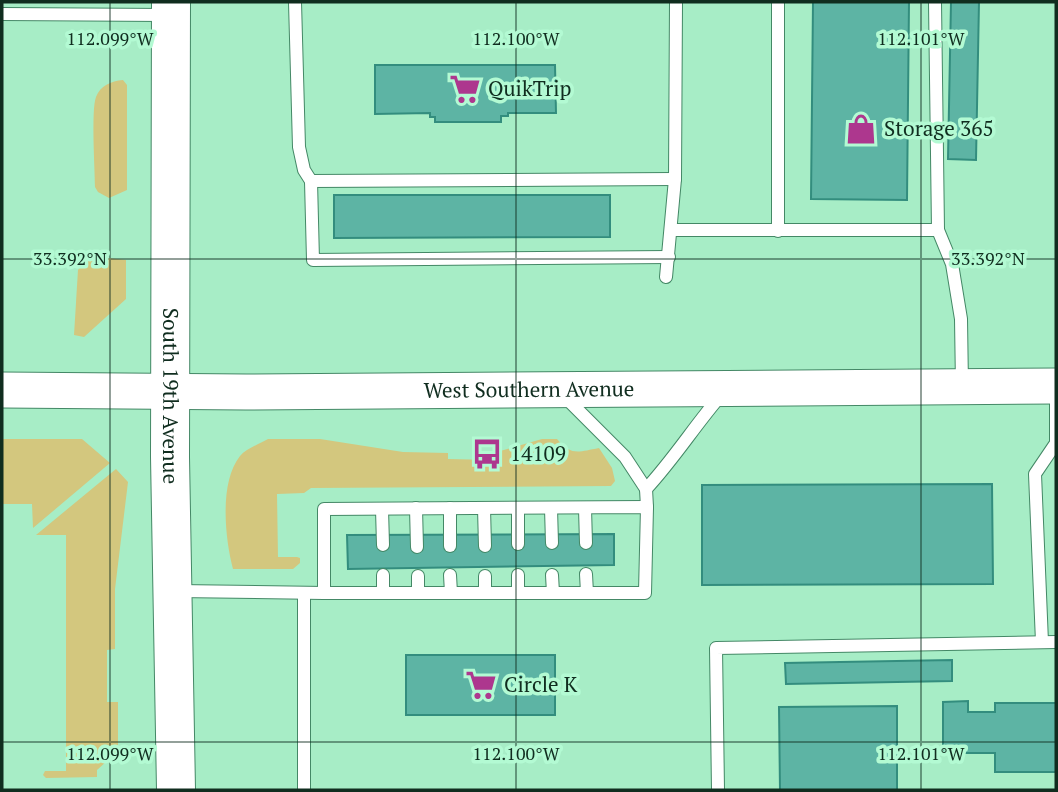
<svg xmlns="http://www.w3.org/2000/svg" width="1058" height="792" font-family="'PT Serif',serif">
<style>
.green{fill:#d3c77e}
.building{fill:#5db4a4;stroke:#338d7e;stroke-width:2}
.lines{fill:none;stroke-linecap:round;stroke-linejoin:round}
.service-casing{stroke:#486;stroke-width:14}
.secondary-casing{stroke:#486;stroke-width:37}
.primary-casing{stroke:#486;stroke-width:40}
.service{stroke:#fff;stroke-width:12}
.secondary{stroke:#fff;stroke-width:35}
.primary{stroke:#fff;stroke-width:38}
.ticks{fill:none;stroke:#102d1f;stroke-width:2;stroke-opacity:0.45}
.labels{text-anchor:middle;stroke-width:7;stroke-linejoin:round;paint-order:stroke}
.poi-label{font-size:21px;fill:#102d1f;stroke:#b3fad3;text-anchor:start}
.street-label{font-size:21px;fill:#102d1f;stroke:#b3fad3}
.ticks-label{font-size:18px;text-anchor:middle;fill:#102d1f;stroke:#b3fad3;stroke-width:7;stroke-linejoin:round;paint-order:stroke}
</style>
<rect width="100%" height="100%" fill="#a7edc6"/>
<g class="green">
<path d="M123,80L127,85V190L109,198L98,192L95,187C95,169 91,110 96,97C100,86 111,81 123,80Z"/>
<polygon points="99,257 126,260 126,299 84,337 74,335 78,270 85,261"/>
<polygon points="2,439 82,439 110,463 33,528 32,504 2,504"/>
<path d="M268,439H320L403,452L448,453V459L493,460V453L542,439H557C571,456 578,452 599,448L612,468L615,481L611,486L311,488L304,493L277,494L278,557H297L300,558V563L293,569H233C225,539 219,482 240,456C246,449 259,444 268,439Z"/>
<polygon points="116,469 128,482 115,589 115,649 107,650 107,702 118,702 118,751 97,770 97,777 46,778 43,775 45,771 66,771 66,535 36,535"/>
</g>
<g class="building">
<polygon points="813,2 909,2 907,200 811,199"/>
<polygon points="951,2 979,2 976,160 948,159"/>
<polygon points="375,65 555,65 556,113 508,113 508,116 501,116 501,122 435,122 435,117 430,117 430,113 375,114"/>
<polygon points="334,195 610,195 610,237 334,238"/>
<polygon points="992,484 993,584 702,585 702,485"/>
<polygon points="614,534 614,565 348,569 347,535"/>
<rect x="406" y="655" width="149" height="60"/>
<polygon points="952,660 952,681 786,684 785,663"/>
<polygon points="968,701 968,712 995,712 995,703 1056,703 1056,772 995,772 995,753 943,753 943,702"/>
<polygon points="897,706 897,790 780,790 779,707"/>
</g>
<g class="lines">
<g class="service-casing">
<g id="service">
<polyline points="295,2 299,147 304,170 311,181 675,179"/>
<polyline points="778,2 778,231"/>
<polyline points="935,2 938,230"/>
<polyline points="2,14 166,15"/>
<polyline points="311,181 313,260 669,257"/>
<polyline points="671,230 938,230 952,264 961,319 962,386"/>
<polyline points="666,277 675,179 676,2"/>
<polyline points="563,395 625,457 646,489 647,507"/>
<path d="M646,489C674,459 695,425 722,394"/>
<polyline points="416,508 417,547"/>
<polyline points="450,508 450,546"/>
<polyline points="484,508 485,546"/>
<polyline points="518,508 518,544"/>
<polyline points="551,508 552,543"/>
<polyline points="585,508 586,543"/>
<polyline points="382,509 383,545"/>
<polyline points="586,574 587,593"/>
<polyline points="383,575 383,593"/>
<polyline points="450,575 451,593"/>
<polyline points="518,575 518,593"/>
<polyline points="552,575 553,593"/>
<polyline points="418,576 418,593"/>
<polyline points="485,576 485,593"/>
<polyline points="176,591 324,593 324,509 647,507 645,593 324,593"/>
<polyline points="304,593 304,790"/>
<polyline points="1042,642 1035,474 1056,443 1056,391"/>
<polyline points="718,790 716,648 1056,642"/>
</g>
</g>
<g class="secondary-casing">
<g id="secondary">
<path id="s1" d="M2,390L246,392L1056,386"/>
</g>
</g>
<g class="primary-casing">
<g id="primary">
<path id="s2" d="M171,2L170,457L176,790"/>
</g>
</g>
<use href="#service" class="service"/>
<use href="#secondary" class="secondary"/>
<use href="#primary" class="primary"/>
</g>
<path class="ticks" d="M110,2V790M516,2V790M921,2V790M2,259H1056M2,742H1056"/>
<defs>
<g id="supermarket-bare" transform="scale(2.415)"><path d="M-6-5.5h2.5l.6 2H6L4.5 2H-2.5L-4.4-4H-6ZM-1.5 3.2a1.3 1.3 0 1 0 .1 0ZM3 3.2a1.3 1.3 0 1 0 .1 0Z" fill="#ad378e" stroke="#b3fad3" stroke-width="2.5" paint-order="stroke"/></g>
<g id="shop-bare" transform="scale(2.415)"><path d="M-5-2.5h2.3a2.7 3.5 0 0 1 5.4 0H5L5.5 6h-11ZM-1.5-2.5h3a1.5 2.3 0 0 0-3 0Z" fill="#ad378e" stroke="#b3fad3" stroke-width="2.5" paint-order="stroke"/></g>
<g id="bus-bare" transform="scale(2.415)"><path d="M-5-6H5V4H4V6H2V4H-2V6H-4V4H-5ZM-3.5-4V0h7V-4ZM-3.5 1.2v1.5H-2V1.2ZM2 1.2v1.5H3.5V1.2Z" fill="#ad378e" stroke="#b3fad3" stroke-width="2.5" paint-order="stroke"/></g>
</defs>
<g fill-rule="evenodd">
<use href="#supermarket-bare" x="465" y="89"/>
<use href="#shop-bare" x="861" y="129"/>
<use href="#bus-bare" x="487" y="454"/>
<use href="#supermarket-bare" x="481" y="685"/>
</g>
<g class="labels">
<g class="poi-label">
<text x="488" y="96">QuikTrip</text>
<text x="884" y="136">Storage 365</text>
<text x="510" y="461">14109</text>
<text x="504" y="692">Circle K</text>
</g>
<g class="street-label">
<text dy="7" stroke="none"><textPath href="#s1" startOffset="527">West Southern Avenue</textPath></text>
<text dy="7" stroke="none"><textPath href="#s2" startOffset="394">South 19th Avenue</textPath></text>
</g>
</g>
<g class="ticks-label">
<text x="110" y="45">112.099°W</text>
<text x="516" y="45">112.100°W</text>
<text x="921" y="45">112.101°W</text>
<text x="988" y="265">33.392°N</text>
<text x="70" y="265">33.392°N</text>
<text x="110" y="760">112.099°W</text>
<text x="516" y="760">112.100°W</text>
<text x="921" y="760">112.101°W</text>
</g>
<rect width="1058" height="792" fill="none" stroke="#102d1f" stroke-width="7"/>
</svg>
